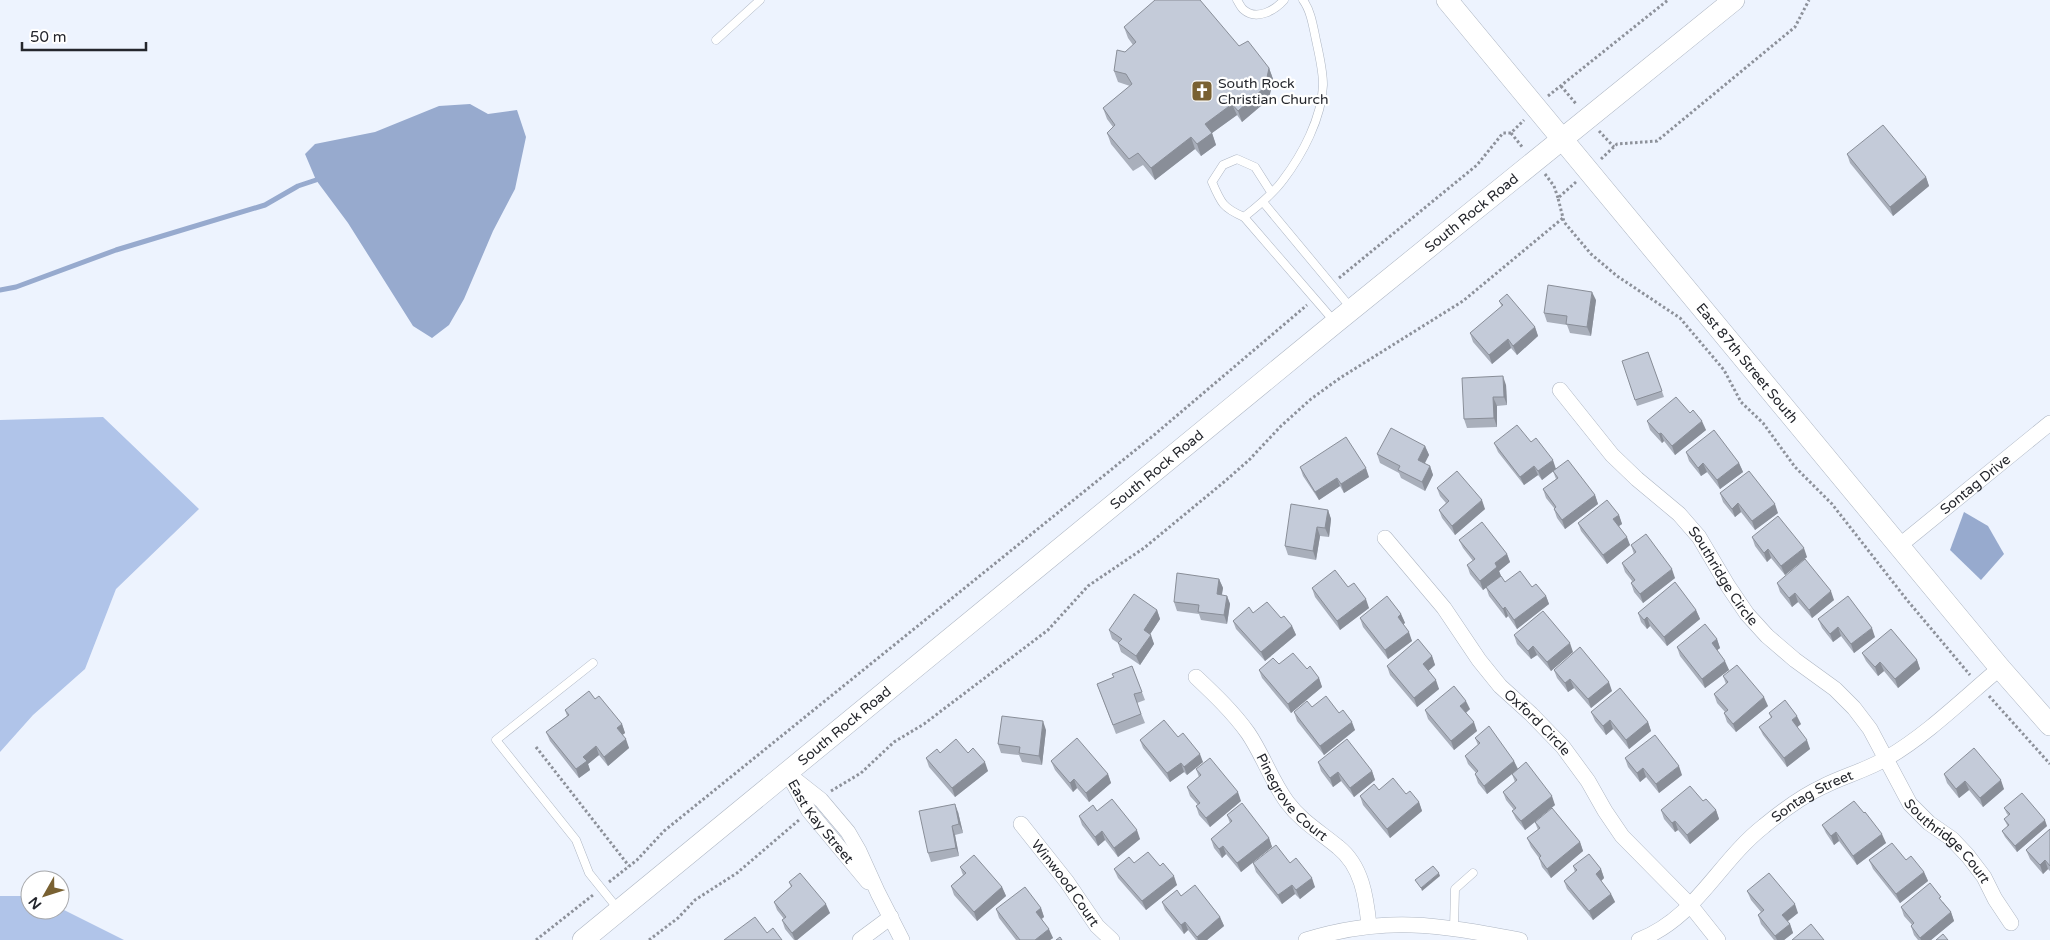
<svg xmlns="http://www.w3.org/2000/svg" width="2050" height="940" font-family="'Varela Round',sans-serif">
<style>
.forest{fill:#b0c4e9}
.water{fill:#97aace}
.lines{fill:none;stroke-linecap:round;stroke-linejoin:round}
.stream{stroke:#97aace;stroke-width:5}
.lane-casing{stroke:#aeb6c3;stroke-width:9}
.street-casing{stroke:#aeb6c3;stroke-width:16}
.secondary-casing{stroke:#aeb6c3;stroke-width:22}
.path{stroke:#8d919a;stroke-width:3;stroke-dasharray:2.5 2.5;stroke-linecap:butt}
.lane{stroke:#fff;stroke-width:8}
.street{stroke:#fff;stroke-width:15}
.secondary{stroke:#fff;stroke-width:21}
.wall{fill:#a9afbb}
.shaded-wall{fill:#898e98}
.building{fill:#c4cbd9;stroke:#898e98}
.labels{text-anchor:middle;stroke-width:4.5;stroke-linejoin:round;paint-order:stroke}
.poi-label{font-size:14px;fill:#24262c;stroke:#fff;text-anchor:start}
.street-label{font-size:14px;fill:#24262c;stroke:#fff}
</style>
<rect width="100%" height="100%" fill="#edf3fe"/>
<g class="forest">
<polygon points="103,417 199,509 116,589 85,669 33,715 0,752 0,420"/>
<polygon points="0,896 30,896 30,910 60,910 60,908 124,940 0,940"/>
</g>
<g class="water">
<polygon points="470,104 488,114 517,110 526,137 515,189 493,231 464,299 449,325 432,338 413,326 348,223 316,180 305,154 315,144 375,132 439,106"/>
<polygon points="1964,512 1988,526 2004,554 1981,580 1950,550"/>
</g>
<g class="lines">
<polyline class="stream" points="0,290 16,287 116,250 265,205 298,186 316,180"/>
<g class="lane-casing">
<g id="lane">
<path d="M1237,0C1239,3 1241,8 1244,10C1257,21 1275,10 1284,0"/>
<polyline points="716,40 760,0"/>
<path d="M1271,192L1255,167L1237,159L1223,165L1212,182C1221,203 1223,208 1244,217C1258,206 1273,194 1283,180C1302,155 1322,118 1323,85C1323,70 1319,54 1316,40C1313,26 1311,11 1303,0"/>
<polyline points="1263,202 1351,308"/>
<polyline points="1244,217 1334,321"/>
<polyline points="593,663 496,740 576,840 589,873 618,909"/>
<polyline points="1454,928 1455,889 1473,873"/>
</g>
</g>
<g class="street-casing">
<g id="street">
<path id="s1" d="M1560,390L1612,455L1637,479L1679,514L1699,537L1728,586L1747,614L1767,636L1795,660L1835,689L1854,708L1870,729L1910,804L1929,823L1952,839L1968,856L1984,877L1995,899L2011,923"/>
<path id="s2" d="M1385,538L1444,608L1479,660L1500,686L1531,714L1563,747L1588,781L1605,811L1622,836L1691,906L1718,940"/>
<path id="s3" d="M1899,546L2050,423"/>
<path id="s4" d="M1196,677C1214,694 1233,712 1248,733C1263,755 1271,780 1287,802C1301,821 1320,832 1338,847C1362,866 1366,897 1369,925"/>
<polyline points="788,774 821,800 848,832 859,851 878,893 902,940"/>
<path id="s5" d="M791,779L809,811L868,882"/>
<path id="s6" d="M1021,824L1067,882L1097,926L1112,940"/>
<polyline points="860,940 891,917"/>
<path d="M1306,940C1387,915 1439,925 1520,940"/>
<path id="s7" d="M1639,940C1697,917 1717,863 1764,826C1782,811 1802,796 1824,786C1844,776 1867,770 1887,758C1928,734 1963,699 2000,668"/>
</g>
</g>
<g class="secondary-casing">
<g id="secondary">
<path id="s8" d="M1447,0L2000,668L2050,725"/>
<path id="s9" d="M583,940L1335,323L1734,0"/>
</g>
</g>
<g class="path">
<polyline points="1561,86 1577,105"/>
<polyline points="1548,96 1668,0"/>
<polyline points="1599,131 1614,147"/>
<polyline points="1511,133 1523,148"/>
<polyline points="1601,159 1617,144 1657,141 1795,27 1809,0"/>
<polyline points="1545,174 1554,186 1558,198"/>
<polyline points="1576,182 1558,198 1564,222 1591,254 1617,276 1680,318 1724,370 1741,402 1763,423 1795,467 1832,504 1907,600 1970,675"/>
<polyline points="1339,278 1477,165 1503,133 1511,133 1524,120"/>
<polyline points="1989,696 2050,764"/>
<polyline points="536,747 629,866"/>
<polyline points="831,791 861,773 894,742 924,724 1048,630 1088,586 1144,548 1224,482 1249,460 1281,426 1311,399 1340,378 1463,301 1563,218"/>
<polyline points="609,882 637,860 664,831 1154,435 1307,305"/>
<polyline points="536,940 593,895"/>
<polyline points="649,940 678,918 695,900 737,873 799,820"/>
</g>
<use href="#lane" class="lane"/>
<use href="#street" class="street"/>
<use href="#secondary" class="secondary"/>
</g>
<g class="wall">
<polygon points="1124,27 1239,46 1269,68 1273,79 1269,99 1242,122 1237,115 1212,133 1216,145 1201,156 1195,149 1155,180 1143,165 1133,171 1111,144 1107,133 1113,127 1107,119 1103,108 1130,86 1118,82 1114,71 1125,52 1133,45 1128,38"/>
<polygon points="1847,154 1926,177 1929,186 1893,216 1850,163"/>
<polygon points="1596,300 1591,336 1570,333 1567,325 1547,322 1544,313"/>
<polygon points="1499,301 1535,327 1538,336 1517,355 1511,348 1492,364 1473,342 1470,333 1502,307"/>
<polygon points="1648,352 1664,397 1637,406 1635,400"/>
<polygon points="1506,385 1507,405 1497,406 1497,427 1467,428 1464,419"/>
<polygon points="1690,413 1706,430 1675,455 1664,441 1662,443 1650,430 1647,421"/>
<polygon points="1531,442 1556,469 1542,480 1538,475 1524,485 1498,452 1494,443"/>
<polygon points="1425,446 1429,455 1424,463 1430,466 1433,475 1425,491 1401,478 1399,473 1380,463 1377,454"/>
<polygon points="1686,452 1739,463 1743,472 1720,489 1707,472 1701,476 1689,461"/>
<polygon points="1300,467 1369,477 1344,493 1340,486 1319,500 1303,476"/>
<polygon points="1553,471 1595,495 1598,504 1565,529 1557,518 1554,509 1554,508 1546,498 1543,489 1556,479"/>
<polygon points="1437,488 1485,509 1455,535 1442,518 1439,510 1446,503 1440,496"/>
<polygon points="1720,493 1778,513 1755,530 1741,512 1735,517 1723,502"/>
<polygon points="1328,510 1331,519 1329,537 1320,536 1316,560 1288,555 1285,546"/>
<polygon points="1619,515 1622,524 1619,526 1630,545 1607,564 1581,531 1578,523"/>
<polygon points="1752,537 1807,557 1785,575 1771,558 1767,562 1755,546"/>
<polygon points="1459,540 1507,554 1510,562 1499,571 1501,576 1483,590 1470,574 1467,565 1473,561 1463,548"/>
<polygon points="1631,545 1675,578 1643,603 1634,592 1631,583 1632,581 1625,572 1622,563 1634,554"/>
<polygon points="1219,579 1223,588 1222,595 1227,596 1230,604 1227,624 1201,620 1199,614 1177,611 1174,602"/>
<polygon points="1505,582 1532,587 1546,596 1549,604 1517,629 1508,616 1506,618 1489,596 1486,587"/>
<polygon points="1777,583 1834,600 1812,618 1798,602 1792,607 1780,592"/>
<polygon points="1348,587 1369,608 1340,630 1315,597 1312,588"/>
<polygon points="1157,610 1160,619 1150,634 1154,644 1140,665 1121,652 1118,643 1112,639 1109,630"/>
<polygon points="1696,610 1700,619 1667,646 1650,626 1647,629 1641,622 1638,613"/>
<polygon points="1253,613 1292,626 1296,635 1265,661 1236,629 1233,621"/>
<polygon points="1401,614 1405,623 1403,624 1412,641 1388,659 1363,627 1360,618"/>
<polygon points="1818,619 1875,637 1854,653 1841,636 1833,642 1822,628"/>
<polygon points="1514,635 1573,652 1551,671 1537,655 1531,659 1517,644"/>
<polygon points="1717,639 1720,648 1717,650 1729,670 1705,688 1680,656 1677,647"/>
<polygon points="1862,653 1917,660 1920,669 1898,688 1884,671 1878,676 1866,661"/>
<polygon points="1432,656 1435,665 1428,671 1439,689 1417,707 1390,675 1387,666"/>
<polygon points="1279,664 1307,669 1319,678 1322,687 1291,713 1262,678 1259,670"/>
<polygon points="1132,666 1145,700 1137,703 1145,723 1116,734 1097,684 1114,677"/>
<polygon points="1554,670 1612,691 1591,708 1574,688 1568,692 1557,678"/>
<polygon points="1723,676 1768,706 1736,732 1727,722 1724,713 1725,712 1717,703 1714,694 1726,684"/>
<polygon points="595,699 622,724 625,733 622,735 629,748 608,766 599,755 588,764 590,770 579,778 550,741 546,732 567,716 565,710"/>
<polygon points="1312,707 1339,713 1355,730 1324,755 1297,721 1294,712"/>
<polygon points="1470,709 1466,713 1477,731 1454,750 1428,719 1425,710"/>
<polygon points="1591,712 1648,722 1651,731 1629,749 1613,729 1606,735 1595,721"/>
<polygon points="1769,713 1801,724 1797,727 1810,749 1787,767 1763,735 1759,727 1771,718"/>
<polygon points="1046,730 1042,765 1022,762 1019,755 1001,753 998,744"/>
<polygon points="1178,737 1203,762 1187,775 1184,772 1170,782 1143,748 1140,740"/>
<polygon points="1475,738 1514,761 1517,769 1555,805 1535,821 1580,842 1583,851 1551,878 1542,867 1539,858 1531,847 1527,838 1538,830 1535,822 1525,830 1516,819 1512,811 1514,810 1506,800 1503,792 1515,782 1512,774 1487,794 1478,783 1475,774 1476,773 1468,764 1465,756 1478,745"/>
<polygon points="940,753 968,753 988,771 955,797 929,767 926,758"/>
<polygon points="1625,758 1682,775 1659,793 1646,777 1640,782 1628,767"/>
<polygon points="1051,761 1108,774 1111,783 1089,802 1077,788 1073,792 1055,770"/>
<polygon points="1318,762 1372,771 1375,780 1354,797 1341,781 1333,787 1321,771"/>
<polygon points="1196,769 1241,801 1210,827 1199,815 1196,806 1198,805 1190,796 1187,787 1199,777"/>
<polygon points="1944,774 2004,789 1983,807 1969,790 1959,798 1947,783"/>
<polygon points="1379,790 1406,794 1419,802 1422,811 1390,838 1363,805 1360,796"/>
<polygon points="1703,801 1716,810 1719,819 1690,844 1678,830 1675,832 1664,819 1661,810"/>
<polygon points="2004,808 2047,826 2017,852 2005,837 2002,831 2008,827 2004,819 2009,816 2007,814"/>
<polygon points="1097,811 1140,839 1118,857 1105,840 1098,846 1082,825 1079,816"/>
<polygon points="958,812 963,833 955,835 959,856 931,862 928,853"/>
<polygon points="1864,813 1886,843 1857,865 1839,841 1834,845 1826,833 1822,825"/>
<polygon points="1227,815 1269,838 1272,847 1241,872 1226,854 1222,858 1214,848 1211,839 1230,823"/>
<polygon points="2050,829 2050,871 2048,869 2043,874 2030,859 2026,850"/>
<polygon points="1869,860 1906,860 1924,872 1928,881 1900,903 1873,869"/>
<polygon points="1134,863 1160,866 1177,885 1146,910 1118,878 1114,869"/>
<polygon points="1253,863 1290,863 1315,887 1300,899 1295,894 1282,904 1256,872"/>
<polygon points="1573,866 1601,869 1604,878 1601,881 1611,894 1615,902 1593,920 1567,889 1564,881 1575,872"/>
<polygon points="960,867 1002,887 1006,896 977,921 954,895 951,886 963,875"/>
<polygon points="789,882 830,913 797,940 794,940 785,929 782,920 784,919 777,910 774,902 791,887"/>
<polygon points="1747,891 1798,913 1787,922 1790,924 1793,933 1784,940 1774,940 1761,924 1758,915 1761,912 1751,900"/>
<polygon points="1181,896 1220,917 1224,926 1207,940 1196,940 1188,930 1184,934 1165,910 1162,902"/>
<polygon points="1943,902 1951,912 1954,921 1931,940 1918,940 1914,935 1911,926 1912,925 1904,916 1901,907"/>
<polygon points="1041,908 1044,917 1042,919 1053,938 1050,940 1016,940 999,918 996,909"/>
</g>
<g class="shaded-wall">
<polygon points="1269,68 1273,79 1269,99 1242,122 1238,111"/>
<polygon points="1232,104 1237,115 1212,133 1216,145 1201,156 1197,144 1205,124"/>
<polygon points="1191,137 1195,149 1155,180 1151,168"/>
<polygon points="1926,177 1929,186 1893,216 1890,207"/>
<polygon points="1592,292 1596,300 1591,336 1587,327"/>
<polygon points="1535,327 1538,336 1517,355 1513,346"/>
<polygon points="1508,339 1511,348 1492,364 1489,355"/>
<polygon points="1503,376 1506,385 1507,405 1504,397"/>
<polygon points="1493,397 1497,406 1497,427 1494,418"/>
<polygon points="1702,421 1706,430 1675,455 1672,446"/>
<polygon points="1661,433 1664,441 1662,443 1659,434"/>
<polygon points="1425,446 1429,455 1422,469 1418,460"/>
<polygon points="1553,460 1556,469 1542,480 1538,471"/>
<polygon points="1703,463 1707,472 1701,476 1698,468"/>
<polygon points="1739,463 1743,472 1720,489 1717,480"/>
<polygon points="1430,466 1433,475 1425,491 1422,482"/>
<polygon points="1534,466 1538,475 1524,485 1520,477"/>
<polygon points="1366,468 1369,477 1344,493 1341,484"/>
<polygon points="1337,478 1340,486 1319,500 1315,492"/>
<polygon points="1595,495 1598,504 1565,529 1562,520"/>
<polygon points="1482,500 1485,509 1455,535 1452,526"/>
<polygon points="1738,503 1741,512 1735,517 1732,509"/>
<polygon points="1775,504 1778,513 1755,530 1752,521"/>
<polygon points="1328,510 1331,519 1329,537 1325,528"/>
<polygon points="1619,515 1622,524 1616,528 1613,519"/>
<polygon points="1317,527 1320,536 1316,560 1313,551"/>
<polygon points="1627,537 1630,545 1607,564 1603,555"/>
<polygon points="1804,548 1807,557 1785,575 1781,566"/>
<polygon points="1768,549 1771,558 1767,562 1764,553"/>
<polygon points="1507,554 1510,562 1499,571 1501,576 1483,590 1480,581 1495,563"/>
<polygon points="1672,569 1675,578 1643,603 1640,594"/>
<polygon points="1219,579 1223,588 1220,603 1217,594"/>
<polygon points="1831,591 1834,600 1812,618 1809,610"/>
<polygon points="1795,593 1798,602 1792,607 1789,598"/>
<polygon points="1227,596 1230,604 1227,624 1224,615"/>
<polygon points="1546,596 1549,604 1517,629 1514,620"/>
<polygon points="1366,599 1369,608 1340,630 1337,621"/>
<polygon points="1505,607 1508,616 1506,618 1503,609"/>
<polygon points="1157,610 1160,619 1147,639 1144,630"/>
<polygon points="1696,610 1700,619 1667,646 1664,637"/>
<polygon points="1401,614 1405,623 1401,626 1398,617"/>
<polygon points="1647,617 1650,626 1647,629 1644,620"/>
<polygon points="1292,626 1296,635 1265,661 1261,652"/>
<polygon points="1838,627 1841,636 1833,642 1830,634"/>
<polygon points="1872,628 1875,637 1854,653 1851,644"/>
<polygon points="1409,632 1412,641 1388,659 1385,650"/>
<polygon points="1151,635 1154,644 1140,665 1136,656"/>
<polygon points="1717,639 1720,648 1715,652 1712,643"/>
<polygon points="1570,643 1573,652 1551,671 1547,662"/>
<polygon points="1533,646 1537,655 1531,659 1528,651"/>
<polygon points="1432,656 1435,665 1426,673 1423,664"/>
<polygon points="1917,660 1920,669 1898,688 1895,679"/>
<polygon points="1725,661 1729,670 1705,688 1702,679"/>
<polygon points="1880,662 1884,671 1878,676 1875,667"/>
<polygon points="1319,678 1322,687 1291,713 1288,704"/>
<polygon points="1570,679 1574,688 1568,692 1565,683"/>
<polygon points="1436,680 1439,689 1417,707 1414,698"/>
<polygon points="1609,682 1612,691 1591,708 1588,699"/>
<polygon points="1764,697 1768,706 1736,732 1733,724"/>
<polygon points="1466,701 1470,709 1463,715 1460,706"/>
<polygon points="1797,716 1801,724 1795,729 1792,720"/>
<polygon points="1610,720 1613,729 1606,735 1603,726"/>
<polygon points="1043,721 1046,730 1042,765 1039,756"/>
<polygon points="1352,722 1355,730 1324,755 1320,746"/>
<polygon points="1474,722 1477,731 1454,750 1451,741"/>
<polygon points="1648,722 1651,731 1629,749 1626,740"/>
<polygon points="622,724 625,733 620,737 617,728"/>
<polygon points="626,739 629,748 608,766 604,757"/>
<polygon points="1807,740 1810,749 1787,767 1784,758"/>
<polygon points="596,746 599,755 588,764 590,770 579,778 576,769 583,757"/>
<polygon points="1200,754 1203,762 1187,775 1184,767"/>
<polygon points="1514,761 1518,769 1487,794 1484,786"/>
<polygon points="985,762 988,771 955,797 952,788"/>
<polygon points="1181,763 1184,772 1170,782 1167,773"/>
<polygon points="1679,766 1682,775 1659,793 1656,784"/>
<polygon points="1643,768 1646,777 1640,782 1637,773"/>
<polygon points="1372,771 1375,780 1354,797 1350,788"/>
<polygon points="1338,772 1341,781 1333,787 1330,778"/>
<polygon points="1108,774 1111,783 1089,802 1086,793"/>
<polygon points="1074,779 1077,788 1073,792 1070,783"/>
<polygon points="2001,780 2004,789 1983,807 1980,798"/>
<polygon points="1965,781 1969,790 1959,798 1956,789"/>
<polygon points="1238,792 1241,801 1210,827 1206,818"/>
<polygon points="1552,796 1555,805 1525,830 1521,821"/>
<polygon points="1419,802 1422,811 1390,838 1387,829"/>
<polygon points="955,804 958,812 963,833 959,824"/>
<polygon points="1716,810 1719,819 1690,844 1687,835"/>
<polygon points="2045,820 2047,826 2017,852 2015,846"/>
<polygon points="1675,821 1678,830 1675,832 1672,823"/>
<polygon points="952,826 955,835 959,856 956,848"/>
<polygon points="1137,830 1140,839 1118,857 1114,848"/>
<polygon points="1102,831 1105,840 1098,846 1095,837"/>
<polygon points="1836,832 1839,841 1834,845 1831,836"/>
<polygon points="1882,834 1886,843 1857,865 1853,856"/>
<polygon points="1269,838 1272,847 1241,872 1237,863"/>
<polygon points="1580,842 1583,851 1551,878 1547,869"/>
<polygon points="1223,846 1226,854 1222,858 1219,849"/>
<polygon points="2045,860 2048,869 2043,874 2040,865"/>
<polygon points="1601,869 1604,878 1599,883 1596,874"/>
<polygon points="1924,872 1928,881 1900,903 1896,894"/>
<polygon points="1439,873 1440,876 1422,891 1421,888"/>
<polygon points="1174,876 1177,885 1146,910 1142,901"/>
<polygon points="1312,878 1315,887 1300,899 1296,890"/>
<polygon points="1292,885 1295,894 1282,904 1278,895"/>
<polygon points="1002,887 1006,896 977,921 974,912"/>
<polygon points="1611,894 1615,902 1593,920 1589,911"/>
<polygon points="826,904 830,913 797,940 795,940 792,933"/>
<polygon points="1795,904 1798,913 1785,923 1782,915"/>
<polygon points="1041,908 1044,917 1039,920 1036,912"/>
<polygon points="1951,912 1954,921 1931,940 1921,940 1920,938"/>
<polygon points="1220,917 1224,926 1207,940 1198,940 1197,937"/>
<polygon points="1185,922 1188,930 1184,934 1181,925"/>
<polygon points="1790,924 1793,933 1784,940 1777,940 1775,936"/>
<polygon points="1049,929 1053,938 1050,940 1035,940"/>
</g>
<g class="building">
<polygon points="1155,0 1200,0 1239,46 1248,41 1269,68 1265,87 1238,111 1232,104 1205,124 1212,133 1197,144 1191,137 1151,168 1138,153 1129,159 1107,133 1115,125 1103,108 1132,84 1126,74 1114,71 1117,50 1125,52 1136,42 1124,27"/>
<polygon points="1883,125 1926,177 1890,207 1847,154"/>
<polygon points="1548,285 1592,292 1587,327 1566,324 1567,316 1544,313"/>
<polygon points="1507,294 1535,327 1513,346 1508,339 1489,355 1470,333 1503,305 1499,301"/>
<polygon points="1648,352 1662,391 1635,400 1622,361"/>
<polygon points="1503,376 1504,397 1493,397 1494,418 1464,419 1462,378"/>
<polygon points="1676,397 1690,413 1693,410 1702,421 1672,446 1661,433 1659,434 1647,421"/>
<polygon points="1517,425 1531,442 1536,438 1553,460 1538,471 1534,466 1520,477 1494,443"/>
<polygon points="1391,428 1425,446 1418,460 1430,466 1422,482 1398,470 1400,466 1377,454"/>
<polygon points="1714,430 1739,463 1717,480 1703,463 1698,468 1686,452"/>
<polygon points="1346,437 1366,468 1341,484 1337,478 1315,492 1300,467"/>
<polygon points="1568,460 1595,495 1562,520 1554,509 1556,507 1543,489 1558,478 1553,471"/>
<polygon points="1457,471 1482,500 1452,526 1439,510 1449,501 1437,488"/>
<polygon points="1749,471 1775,504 1752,521 1738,503 1732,509 1720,493"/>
<polygon points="1607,500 1619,515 1613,519 1627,537 1603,555 1578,523"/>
<polygon points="1291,504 1328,510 1325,528 1317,527 1313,551 1285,546"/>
<polygon points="1778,516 1804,548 1781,566 1768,549 1764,553 1752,537"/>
<polygon points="1482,522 1507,554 1495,563 1497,567 1480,581 1467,565 1475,559 1459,540"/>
<polygon points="1646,534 1672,569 1640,594 1631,583 1635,580 1622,563 1636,552 1631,545"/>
<polygon points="1805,559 1831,591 1809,610 1795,593 1789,598 1777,583"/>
<polygon points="1335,570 1348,587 1354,583 1366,599 1337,621 1312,588"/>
<polygon points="1520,571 1532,587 1536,584 1546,596 1514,620 1505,607 1503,609 1486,587 1501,576 1505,582"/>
<polygon points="1177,573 1219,579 1217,594 1227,596 1224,615 1198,612 1199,605 1174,602"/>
<polygon points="1675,582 1696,610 1664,637 1647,617 1644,620 1638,613"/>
<polygon points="1134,594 1157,610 1144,630 1151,635 1136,656 1118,643 1122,639 1109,630"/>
<polygon points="1387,596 1401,614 1398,617 1409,632 1385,650 1360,618"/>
<polygon points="1848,596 1872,628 1851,644 1838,627 1830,634 1818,619"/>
<polygon points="1267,602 1281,618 1284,616 1292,626 1261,652 1233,621 1249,607 1253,613"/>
<polygon points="1543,611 1570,643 1547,662 1533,646 1528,651 1514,635"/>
<polygon points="1705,624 1717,639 1712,643 1725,661 1702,679 1677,647"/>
<polygon points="1891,629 1917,660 1895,679 1880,662 1875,667 1862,653"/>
<polygon points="1418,639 1432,656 1423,664 1436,680 1414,698 1387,666"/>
<polygon points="1580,647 1609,682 1588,699 1570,679 1565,683 1554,670"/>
<polygon points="1293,653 1307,669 1310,666 1319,678 1288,704 1259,670 1273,658 1279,664"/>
<polygon points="1737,665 1764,697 1733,724 1724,713 1728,710 1714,694 1728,682 1723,676"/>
<polygon points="1132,666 1142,692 1134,694 1141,714 1113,725 1097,684 1114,677 1112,674"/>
<polygon points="1454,686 1466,701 1460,706 1474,722 1451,741 1425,710"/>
<polygon points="1620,688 1648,722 1626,740 1610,720 1603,726 1591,712"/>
<polygon points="589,691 595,699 599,696 622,724 617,728 626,739 604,757 596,746 583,757 587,761 576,769 546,732 569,715 565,710"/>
<polygon points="1326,696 1339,713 1343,710 1352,722 1320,746 1294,712 1307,701 1312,707"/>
<polygon points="1785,700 1797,716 1792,720 1807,740 1784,758 1759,727 1772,717 1769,713"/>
<polygon points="1002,716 1043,721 1039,756 1019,753 1020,747 998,744"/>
<polygon points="1164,720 1178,737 1183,733 1200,754 1184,767 1181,763 1167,773 1140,740"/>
<polygon points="1489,726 1514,761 1484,786 1475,774 1478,771 1465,756 1480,743 1475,738"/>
<polygon points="1655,735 1679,766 1656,784 1643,768 1637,773 1625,758"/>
<polygon points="1077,738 1108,774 1086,793 1074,779 1070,783 1051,761"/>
<polygon points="956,739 968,753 973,748 985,762 952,788 926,758 937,749 940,753"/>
<polygon points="1347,739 1372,771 1350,788 1338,772 1330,778 1318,762"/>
<polygon points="1974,748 2001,780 1980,798 1965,781 1956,789 1944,774"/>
<polygon points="1210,758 1238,792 1206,818 1196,806 1200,803 1187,787 1201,775 1196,769"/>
<polygon points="1526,762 1552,796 1521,821 1512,811 1516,808 1503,792 1517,780 1512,774"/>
<polygon points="1393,778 1406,794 1410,791 1419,802 1387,829 1360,796 1374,784 1379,790"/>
<polygon points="1690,786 1703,801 1706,799 1716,810 1687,835 1675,821 1672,823 1661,810"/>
<polygon points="2022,793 2045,820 2015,846 2002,831 2009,825 2004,819 2010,814 2004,808"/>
<polygon points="1112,799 1137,830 1114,848 1102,831 1095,837 1079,816 1093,805 1097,811"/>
<polygon points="1854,801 1864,813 1865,812 1882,834 1853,856 1836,832 1831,836 1822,825"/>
<polygon points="1242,803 1269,838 1237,863 1223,846 1219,849 1211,839 1232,821 1227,815"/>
<polygon points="955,804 959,824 952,826 956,848 928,853 919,811"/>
<polygon points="1552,808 1580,842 1547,869 1539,858 1541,856 1527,838 1540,828 1535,822"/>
<polygon points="2050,829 2050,866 2045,860 2040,865 2026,850"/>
<polygon points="1892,843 1906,860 1911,856 1924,872 1896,894 1869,860"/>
<polygon points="1276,845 1290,863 1296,858 1312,878 1296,890 1292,885 1278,895 1253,863"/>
<polygon points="1148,852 1160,866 1163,863 1174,876 1142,901 1114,869 1129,857 1134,863"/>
<polygon points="1589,854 1601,869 1596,874 1611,894 1589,911 1564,881 1577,870 1573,866"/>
<polygon points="974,855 1002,887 974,912 951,886 966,873 960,867"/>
<polygon points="1433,866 1439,873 1421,888 1415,880"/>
<polygon points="800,873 826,904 792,933 782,920 786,917 774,902 792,886 789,882"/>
<polygon points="1769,873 1795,904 1782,915 1790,924 1775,936 1758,915 1764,910 1747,891"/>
<polygon points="1930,883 1941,897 1939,898 1951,912 1920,938 1911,926 1914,923 1901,907"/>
<polygon points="1195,885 1220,917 1197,937 1185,922 1181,925 1162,902 1177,890 1181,896"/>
<polygon points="1025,887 1041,908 1036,912 1049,929 1035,940 1020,940 996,909"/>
<polygon points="755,917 767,933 773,928 782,940 724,940"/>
<polygon points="1811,924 1824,940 1792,940"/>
<polygon points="1943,934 1948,940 1936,940"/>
<polygon points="1060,937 1062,940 1056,940"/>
</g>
<defs>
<g id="church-square" transform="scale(1.125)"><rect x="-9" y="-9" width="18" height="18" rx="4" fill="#796132" stroke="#fff"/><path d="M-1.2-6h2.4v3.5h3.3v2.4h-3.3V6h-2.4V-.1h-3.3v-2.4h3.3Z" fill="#fff"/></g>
</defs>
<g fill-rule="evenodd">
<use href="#church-square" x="1202" y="91"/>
</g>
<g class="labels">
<g class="poi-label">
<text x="1218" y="88">South Rock<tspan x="1218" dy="16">Christian Church</tspan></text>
</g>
<g class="street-label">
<text dy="5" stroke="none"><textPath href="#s9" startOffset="1148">South Rock Road</textPath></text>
<text dy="5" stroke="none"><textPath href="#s8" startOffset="471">East 87th Street South</textPath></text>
<text dy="5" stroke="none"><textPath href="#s9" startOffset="742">South Rock Road</textPath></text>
<text dy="5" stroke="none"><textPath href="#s3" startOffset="98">Sontag Drive</textPath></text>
<text dy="5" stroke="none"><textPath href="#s1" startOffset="249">Southridge Circle</textPath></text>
<text dy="5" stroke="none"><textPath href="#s2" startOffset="240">Oxford Circle</textPath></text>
<text dy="5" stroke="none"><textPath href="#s9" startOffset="338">South Rock Road</textPath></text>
<text dy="5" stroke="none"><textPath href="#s4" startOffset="155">Pinegrove Court</textPath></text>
<text dy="5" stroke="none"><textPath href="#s7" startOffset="228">Sontag Street</textPath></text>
<text dy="5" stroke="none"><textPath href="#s5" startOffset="52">East Kay Street</textPath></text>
<text dy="5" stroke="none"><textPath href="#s1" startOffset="601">Southridge Court</textPath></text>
<text dy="5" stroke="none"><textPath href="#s6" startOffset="74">Winwood Court</textPath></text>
</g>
</g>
<g transform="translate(45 895) rotate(231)"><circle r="24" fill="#ffffff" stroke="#a7a8ab"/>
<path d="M0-4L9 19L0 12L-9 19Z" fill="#796132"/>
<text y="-8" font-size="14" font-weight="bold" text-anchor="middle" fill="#24262c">N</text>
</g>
<path d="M22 42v8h124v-8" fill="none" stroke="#24262c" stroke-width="2.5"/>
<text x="30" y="42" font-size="15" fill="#24262c" stroke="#ffffff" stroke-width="4" paint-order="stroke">50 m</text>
</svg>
